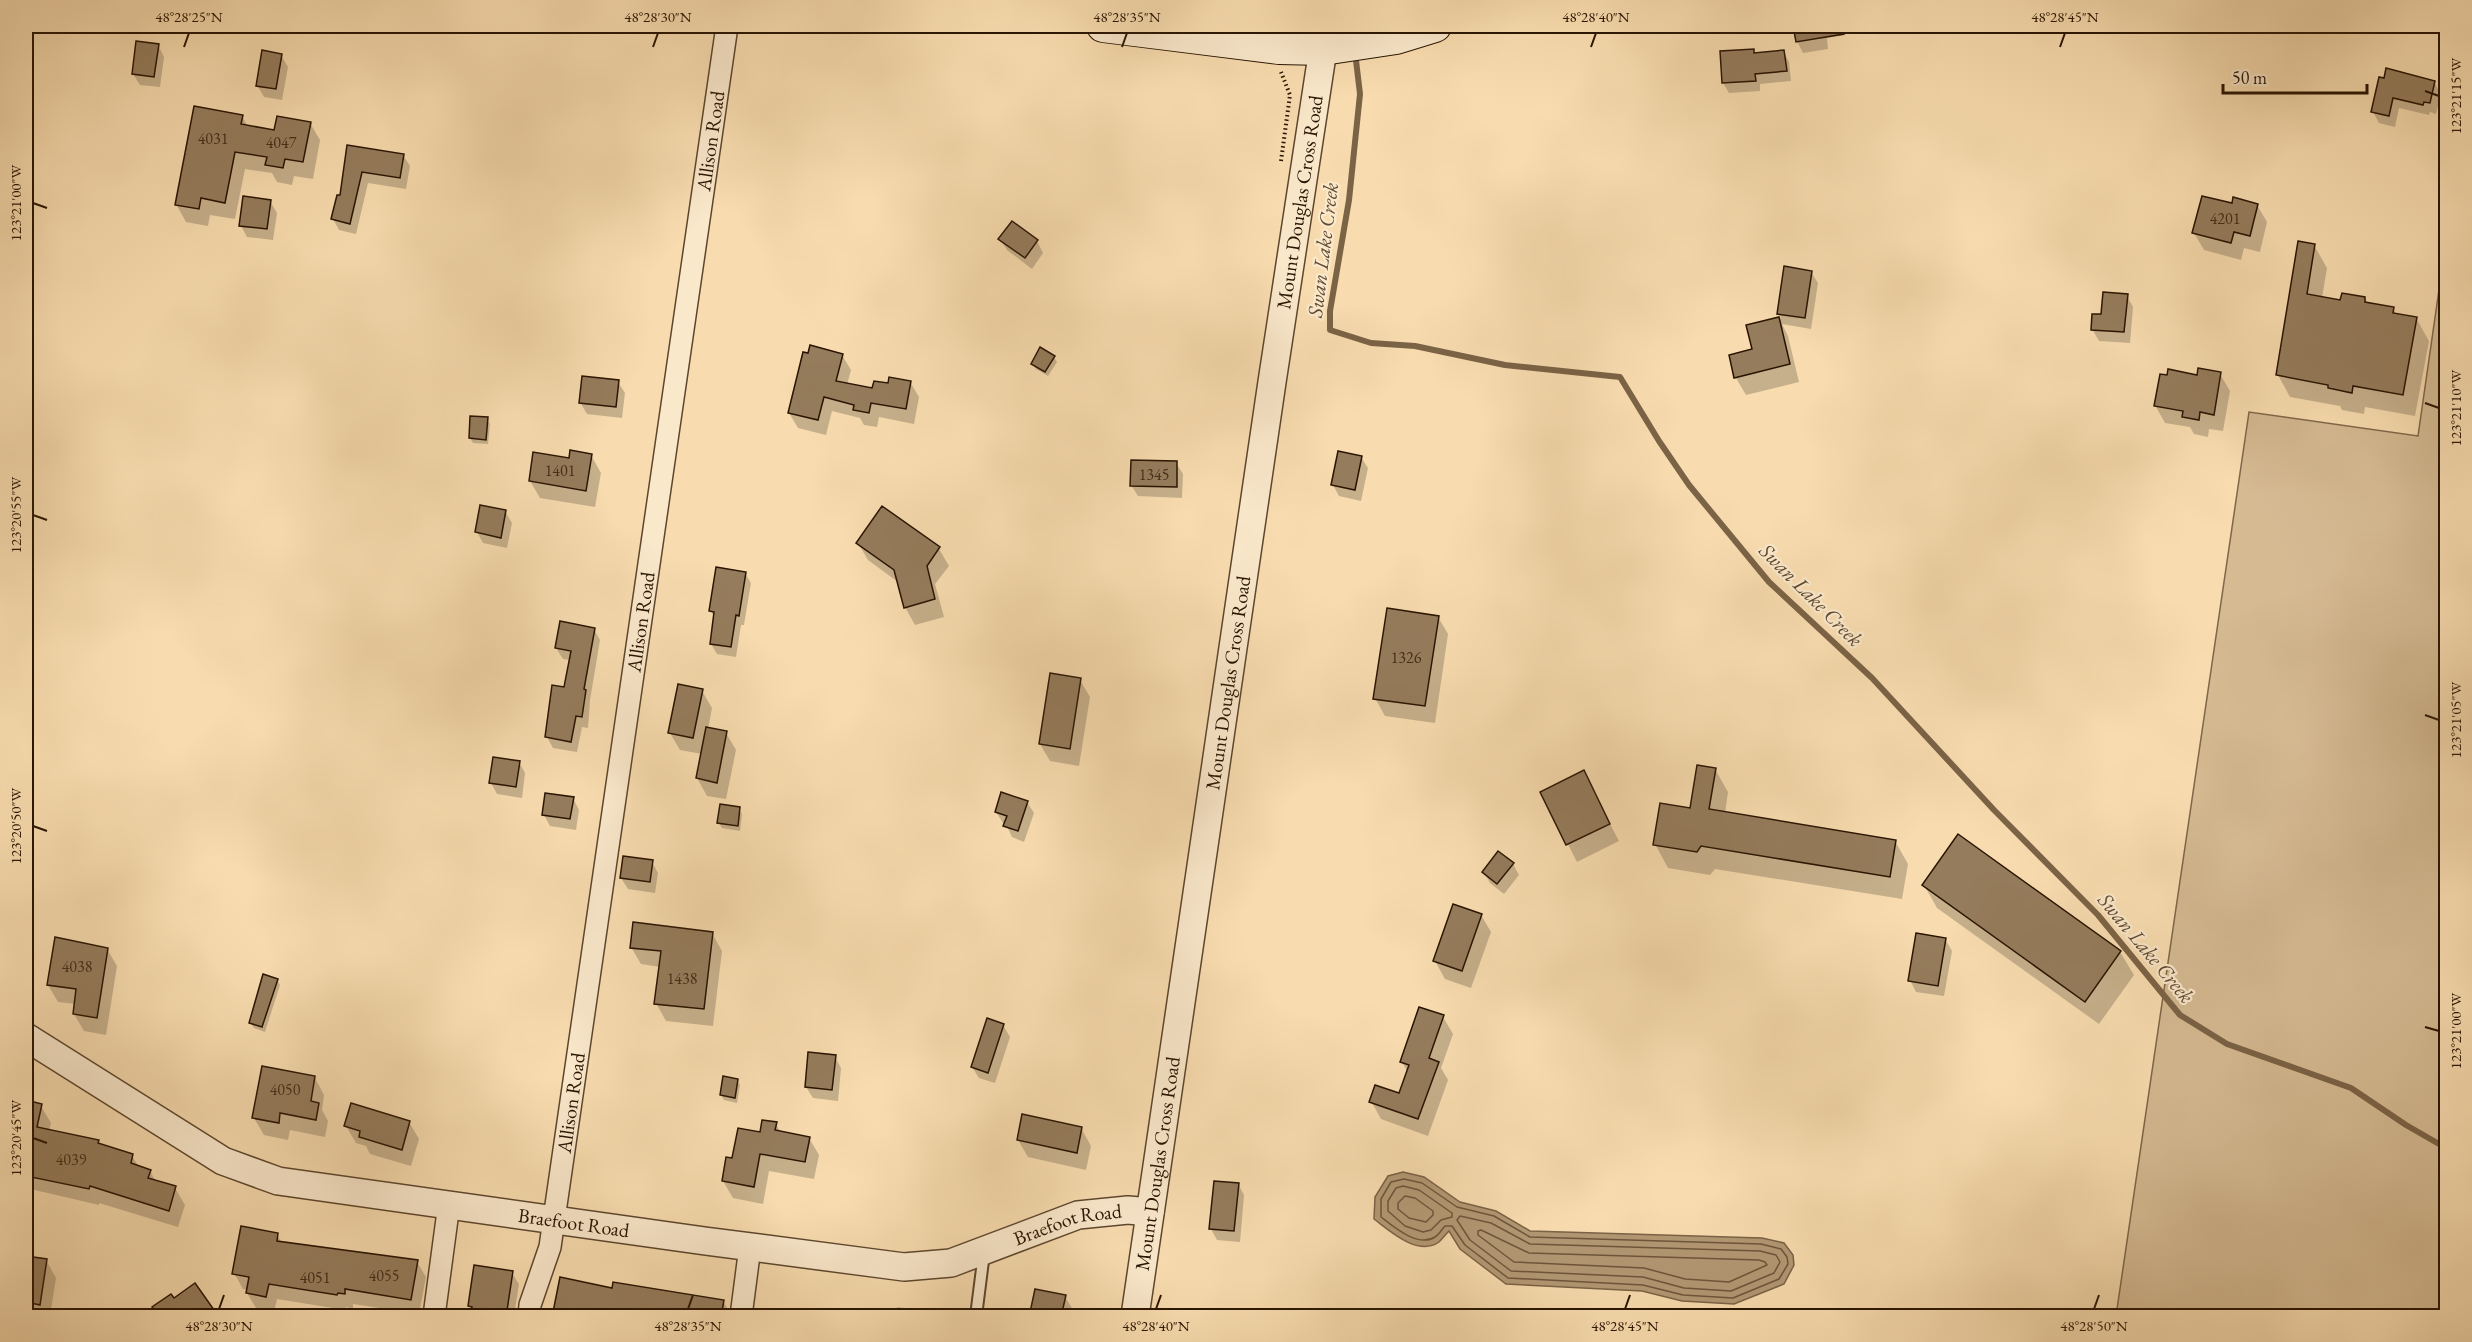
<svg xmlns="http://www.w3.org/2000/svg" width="2472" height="1342" font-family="'EB Garamond',serif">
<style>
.green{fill:#d5ba92;stroke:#7f674a;stroke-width:1.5}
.water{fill:#b29874;stroke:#7b6346;stroke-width:1.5}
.shadow{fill:#0003}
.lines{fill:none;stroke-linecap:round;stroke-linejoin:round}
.shore{stroke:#6e563b;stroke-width:1.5}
.stream{stroke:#7b6346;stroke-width:6}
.building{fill:#957c5c;stroke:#291402;stroke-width:1.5}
.service-casing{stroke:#5d462d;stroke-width:14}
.minor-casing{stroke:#5d462d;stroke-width:24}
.tertiary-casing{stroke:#5d462d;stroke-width:30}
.secondary-casing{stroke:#291402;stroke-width:34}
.path{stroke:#291402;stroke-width:4;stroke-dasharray:1.5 3;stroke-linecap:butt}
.service{stroke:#fae8cb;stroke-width:10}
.minor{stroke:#fae8cb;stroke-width:21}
.tertiary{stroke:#fae8cb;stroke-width:27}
.secondary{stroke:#fae8cb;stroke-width:32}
.ticks{fill:none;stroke:#291402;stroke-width:2}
.labels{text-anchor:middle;stroke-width:4.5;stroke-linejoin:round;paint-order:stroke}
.number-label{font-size:16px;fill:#442e18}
.street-label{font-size:20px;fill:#291402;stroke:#fae8cb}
.water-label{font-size:21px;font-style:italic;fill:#604930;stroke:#fae8cb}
.neatline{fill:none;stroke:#291402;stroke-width:2}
.ticks-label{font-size:15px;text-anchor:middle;fill:#291402}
</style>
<rect width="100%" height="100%" fill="#f8dcaf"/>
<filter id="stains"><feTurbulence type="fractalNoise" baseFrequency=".00333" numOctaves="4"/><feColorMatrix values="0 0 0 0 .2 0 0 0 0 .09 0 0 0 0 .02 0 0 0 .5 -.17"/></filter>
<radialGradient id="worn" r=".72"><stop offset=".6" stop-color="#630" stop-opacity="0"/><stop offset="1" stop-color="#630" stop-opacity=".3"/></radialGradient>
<polygon class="green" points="2446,241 2446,1316 2116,1316 2249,412 2418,436"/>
<path class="water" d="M1403,1172L1424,1177L1460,1202L1496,1211L1530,1231L1762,1238L1784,1243L1793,1255L1794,1265L1784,1284L1734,1304L1682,1301L1642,1291L1506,1284L1460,1249L1449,1231C1446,1234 1442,1239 1439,1242C1418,1257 1390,1231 1374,1219L1375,1197L1388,1176Z"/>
<g class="shadow">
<polygon points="1794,26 1844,26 1845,35 1827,38 1828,49 1803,53 1797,41"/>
<polygon points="158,45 164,57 160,87 140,85 133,74"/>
<polygon points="1753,50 1755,55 1784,52 1789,62 1791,81 1760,84 1760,91 1729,93 1723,83"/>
<polygon points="281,55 288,67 282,100 264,97 257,85"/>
<polygon points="2380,79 2434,82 2441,94 2436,114 2430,112 2429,115 2399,108 2395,127 2379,123 2373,112"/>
<polygon points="242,116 248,127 275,131 310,123 320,140 313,179 294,176 292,185 277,182 272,173 245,169 235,219 210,215 208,226 186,222 176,204"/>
<polygon points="349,147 403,155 410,166 406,189 368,183 356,234 339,230 333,219 341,197"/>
<polygon points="270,201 277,213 273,240 247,237 241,226"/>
<polygon points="2257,205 2267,222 2260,252 2244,248 2241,260 2204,250 2194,233"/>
<polygon points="1000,239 1037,241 1043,253 1032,269 1007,250"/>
<polygon points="2314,245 2327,268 2322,298 2342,302 2365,298 2368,304 2393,309 2397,315 2416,318 2429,341 2415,416 2365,407 2364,414 2342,410 2340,406 2290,397 2278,375"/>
<polygon points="1811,272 1818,283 1811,329 1782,324 1788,336 1799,382 1746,395 1736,378 1754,351 1748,326 1781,318 1779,314"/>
<polygon points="2127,296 2133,307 2130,343 2099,341 2092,329 2103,316"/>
<polygon points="842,355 851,370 847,385 873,390 910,382 919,397 914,424 879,417 877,427 864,425 860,418 832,411 826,435 798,428 789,413"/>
<polygon points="1054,357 1057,362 1048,376 1036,369 1033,364"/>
<polygon points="2220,374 2230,391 2223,431 2209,429 2208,437 2194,434 2190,427 2165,423 2155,405 2198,376"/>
<polygon points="618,382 625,393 622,418 587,414 580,402"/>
<polygon points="487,419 490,424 488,444 473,443 470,438"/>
<polygon points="591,455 601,473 595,507 540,498 530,481"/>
<polygon points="1361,457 1368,468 1361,501 1339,496 1333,485"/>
<polygon points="1176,463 1183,474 1182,498 1138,496 1131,485"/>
<polygon points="505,511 512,523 507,548 483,543 477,532"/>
<polygon points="858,543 939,549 949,566 935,584 944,617 915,625 905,607 898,582 868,560"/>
<polygon points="745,573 751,583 744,625 741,625 736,657 717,654 711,644 715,618 711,611"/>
<polygon points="1438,617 1448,634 1435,723 1385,716 1375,698"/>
<polygon points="594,629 600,640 590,700 588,728 582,727 577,752 553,748 547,737 565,688 570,660 563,659 556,648"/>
<polygon points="1080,680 1090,697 1079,766 1050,761 1040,744"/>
<polygon points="702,691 712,708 708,729 726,733 736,750 726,799 707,796 697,778 702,754 680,750 670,733"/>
<polygon points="519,762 525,773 522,798 497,794 491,783"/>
<polygon points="1715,769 1728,792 1725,813 1895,841 1908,864 1902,899 1715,869 1710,875 1668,868 1655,844 1691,810"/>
<polygon points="1583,772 1619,841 1577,862 1542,793"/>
<polygon points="573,798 579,810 576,830 550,826 544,815"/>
<polygon points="1027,802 1034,813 1024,842 1012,837 1006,824 1003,823 996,812"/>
<polygon points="739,809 742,814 740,831 722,828 719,823"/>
<polygon points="652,862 658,873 655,893 628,889 621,878"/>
<polygon points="1513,864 1519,875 1504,894 1490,883 1484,872"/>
<polygon points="1924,885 2120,952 2134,975 2099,1024 1937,908"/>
<polygon points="1481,915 1491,932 1471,988 1445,979 1435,961"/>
<polygon points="712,933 722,951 713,1026 666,1021 656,1003 660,967 641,964 631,947"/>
<polygon points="1945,939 1952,951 1944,996 1916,992 1910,980"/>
<polygon points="107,949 117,966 106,1035 84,1031 74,1014 76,1004 58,1002 48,985"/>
<polygon points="277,980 280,985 265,1032 254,1028 251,1023"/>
<polygon points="1443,1017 1453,1034 1441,1068 1448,1080 1428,1136 1381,1119 1371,1101 1400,1095 1408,1073 1402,1062"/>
<polygon points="1003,1025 1010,1037 995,1083 979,1078 972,1067"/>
<polygon points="835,1057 841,1068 838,1101 813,1098 806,1087"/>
<polygon points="315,1078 324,1095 322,1110 328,1121 325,1137 290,1130 288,1140 264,1135 254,1118"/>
<polygon points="737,1080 740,1085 737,1103 724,1100 721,1095"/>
<polygon points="26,1102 41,1106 51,1123 49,1131 98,1141 101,1146 132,1156 139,1167 150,1171 156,1182 175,1188 185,1205 178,1227 99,1203 99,1205 26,1188"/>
<polygon points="409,1122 419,1139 411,1166 370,1154 366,1146 356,1143 346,1126"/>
<polygon points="776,1124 781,1133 809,1138 819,1155 814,1179 769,1171 763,1204 733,1198 723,1181 733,1160 761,1133"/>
<polygon points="1081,1128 1091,1146 1086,1170 1028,1157 1018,1140"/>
<polygon points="1238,1184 1244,1195 1240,1242 1217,1240 1211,1229"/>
<polygon points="277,1235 283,1244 417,1262 426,1277 419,1314 353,1304 353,1309 346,1307 345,1310 277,1299 274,1312 256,1308 247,1293 248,1290 243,1289 234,1273"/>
<polygon points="26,1257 46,1260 56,1278 50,1316 26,1316"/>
<polygon points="512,1273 519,1284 514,1316 471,1316 473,1311 470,1306"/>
<polygon points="613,1289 723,1301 732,1316 553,1316"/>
<polygon points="1065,1297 1077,1316 1031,1316"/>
<polygon points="174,1300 217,1316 147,1316"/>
<polygon points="897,1307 933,1312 936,1316 896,1316"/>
</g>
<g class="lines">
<g class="shore">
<path d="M1404,1179L1422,1183L1457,1207L1494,1216L1530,1237L1761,1244L1781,1249L1787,1257L1788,1264L1779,1279L1733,1298L1683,1295L1643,1285L1508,1278L1465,1245L1452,1226H1445C1442,1229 1439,1235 1435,1237C1418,1248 1394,1227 1381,1217V1199L1391,1182Z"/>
<polygon points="1403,1186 1419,1190 1452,1213 1452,1217 1441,1220 1431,1230 1423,1232 1405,1226 1388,1211 1388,1201 1396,1188"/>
<polygon points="1405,1196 1415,1198 1433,1211 1433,1215 1426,1222 1409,1218 1398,1209 1398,1203"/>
<polygon points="1460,1216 1491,1223 1530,1244 1760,1251 1776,1255 1780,1262 1774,1273 1731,1291 1684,1288 1643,1277 1511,1271 1470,1240 1457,1220"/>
<polygon points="1481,1230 1529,1253 1759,1260 1765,1262 1767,1265 1729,1282 1685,1279 1644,1268 1514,1262 1478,1235 1478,1231"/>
</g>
<polyline class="stream" points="1355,52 1360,94 1349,200 1330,311 1330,330 1371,343 1415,346 1505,365 1620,377 1659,441 1689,485 1769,582 1872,678 1994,810 2098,915 2180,1015 2227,1044 2351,1088 2406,1125 2446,1148"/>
</g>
<g class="building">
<polygon points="1793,26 1844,26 1844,34 1796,42"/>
<polygon points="136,41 159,44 154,77 132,74"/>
<polygon points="1754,49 1754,53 1784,50 1787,71 1755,74 1756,81 1722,83 1720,51"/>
<polygon points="262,50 282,54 276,89 256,86"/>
<polygon points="2386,68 2435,81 2430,103 2424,102 2423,105 2393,98 2389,116 2371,112 2379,77 2384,78"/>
<polygon points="194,106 243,115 241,124 274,130 277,116 311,122 303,162 285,159 283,168 265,165 267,157 235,152 225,203 201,198 199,209 175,205"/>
<polygon points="347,145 404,154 400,178 362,172 350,224 331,219 337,195 340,195"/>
<polygon points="243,196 271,200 267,229 239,226"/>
<polygon points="2202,196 2232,203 2233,197 2258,204 2250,236 2234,232 2231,243 2192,233"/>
<polygon points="1012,221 1038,240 1025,258 998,239"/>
<polygon points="2298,241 2315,244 2307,294 2340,300 2342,293 2365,297 2365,302 2394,307 2393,313 2417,317 2403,395 2353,386 2352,393 2328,388 2328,385 2276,375"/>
<polygon points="1784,266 1812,271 1805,318 1777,314"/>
<polygon points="2103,292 2128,294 2124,332 2091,330 2092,314 2101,314"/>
<polygon points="1779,317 1790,364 1734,378 1729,355 1752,349 1746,325"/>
<polygon points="810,345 843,354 836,381 872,388 874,381 888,383 889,377 911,381 906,409 871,403 869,413 853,410 854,405 824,397 818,420 788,413 803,352 808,353"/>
<polygon points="1040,347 1055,356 1045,372 1031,364"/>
<polygon points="2198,368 2221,372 2214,415 2200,412 2199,420 2182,417 2183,411 2154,406 2160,374 2167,375 2168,369 2197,375"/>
<polygon points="582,376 619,380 616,407 579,403"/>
<polygon points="470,416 488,417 486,440 469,438"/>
<polygon points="570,450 592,454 586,491 529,481 533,452 569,458"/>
<polygon points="1338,451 1362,456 1355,490 1331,485"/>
<polygon points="1131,460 1177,461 1177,487 1130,486"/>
<polygon points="480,505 506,510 501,538 475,532"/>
<polygon points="882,506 940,547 927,566 935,599 904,608 894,570 856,543"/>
<polygon points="716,567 746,572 739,616 736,615 731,647 710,644 714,612 709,611"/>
<polygon points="1387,608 1439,616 1425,706 1373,699"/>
<polygon points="560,621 595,628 584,689 586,690 582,717 576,716 571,742 545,737 552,685 564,687 571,651 555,648"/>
<polygon points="1050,673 1081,678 1070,749 1039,744"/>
<polygon points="678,684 703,689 693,738 668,733"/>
<polygon points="706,727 727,731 717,783 696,778"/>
<polygon points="493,757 520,761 516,787 489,783"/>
<polygon points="1697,765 1716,768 1709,809 1896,840 1890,877 1701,846 1697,852 1653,845 1660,803 1690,808"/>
<polygon points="1584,770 1610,824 1566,845 1540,792"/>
<polygon points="1001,792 1028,801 1018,831 1003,826 1007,816 995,812"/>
<polygon points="545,793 574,797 570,819 542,815"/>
<polygon points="720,804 740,807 738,826 717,823"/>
<polygon points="1958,834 2121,951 2085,1002 1922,885"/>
<polygon points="1498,851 1514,863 1497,884 1482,872"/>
<polygon points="623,856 653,860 650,882 620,878"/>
<polygon points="1453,904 1482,914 1462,971 1433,961"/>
<polygon points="633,922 713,932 704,1009 654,1004 661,951 630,948"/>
<polygon points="1916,933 1946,938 1938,986 1908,981"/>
<polygon points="55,937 108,948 97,1018 73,1014 76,989 47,985"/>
<polygon points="263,974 278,979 262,1027 249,1023"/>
<polygon points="1419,1007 1444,1015 1429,1058 1439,1062 1418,1119 1369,1102 1375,1085 1399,1093 1409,1065 1400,1062"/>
<polygon points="987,1018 1004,1024 988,1073 971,1067"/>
<polygon points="808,1052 836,1055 832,1090 805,1087"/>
<polygon points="262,1066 315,1076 311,1101 319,1103 316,1120 280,1113 279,1123 252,1118"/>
<polygon points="723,1076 738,1079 735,1098 720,1095"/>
<polygon points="26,1100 42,1104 37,1127 99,1140 98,1143 133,1154 131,1163 151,1170 148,1178 176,1186 169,1211 90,1186 89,1189 26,1176"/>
<polygon points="351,1103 410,1121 402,1150 359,1137 360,1131 344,1126"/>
<polygon points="1022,1114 1082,1127 1077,1153 1017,1140"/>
<polygon points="762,1120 777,1122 775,1130 810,1137 805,1162 760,1154 754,1187 722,1181 726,1157 732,1158 738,1128 760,1132"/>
<polygon points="1214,1181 1239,1183 1234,1231 1209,1229"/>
<polygon points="241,1226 278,1233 277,1241 418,1260 411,1300 345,1289 345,1294 338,1293 337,1295 269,1284 266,1297 246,1293 249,1277 232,1274"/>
<polygon points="26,1256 47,1259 40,1305 26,1302"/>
<polygon points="474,1265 513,1271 506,1317 469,1317 472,1307 468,1306"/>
<polygon points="560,1277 612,1288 613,1282 724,1300 721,1317 552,1317"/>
<polygon points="195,1283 219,1317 159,1317 152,1307 171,1294 174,1298"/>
<polygon points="1035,1289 1066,1295 1061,1317 1029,1317"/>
</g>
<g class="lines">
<g class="service-casing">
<polyline id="service" points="976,1316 984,1253"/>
</g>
<g class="minor-casing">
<g id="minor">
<polyline points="434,1316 449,1204"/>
<path id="s1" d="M529,1316L530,1305L550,1247L554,1219L727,26"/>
<polyline points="741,1316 750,1247"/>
</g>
</g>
<g class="tertiary-casing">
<g id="tertiary">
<path id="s2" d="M26,1037L223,1161L278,1181L705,1241L904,1267L951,1263L1078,1215L1128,1210L1150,1212"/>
<path id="s3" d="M1135,1316L1272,382L1323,49"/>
</g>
</g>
<g class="secondary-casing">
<polyline id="secondary" points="1103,26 1279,48 1323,49 1396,38 1435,26"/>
</g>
<polyline class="path" points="1281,161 1290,95 1281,72"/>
<use href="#service" class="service"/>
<use href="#minor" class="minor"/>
<use href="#tertiary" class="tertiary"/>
<use href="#secondary" class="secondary"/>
</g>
<path class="ticks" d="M184,47L189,33M653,47L658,33M1122,47L1127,33M1591,47L1596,33M2060,47L2065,33M2425,91L2439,96M33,203L47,208M2425,403L2439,408M33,515L47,520M2425,715L2439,720M33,826L47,831M2425,1027L2439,1031M33,1138L47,1143M219,1309L224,1295M688,1309L693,1295M1156,1309L1161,1295M1625,1309L1630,1295M2094,1309L2099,1295"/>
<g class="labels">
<g class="number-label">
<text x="213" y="144">4031</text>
<text x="281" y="148">4047</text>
<text x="2225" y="224">4201</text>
<text x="560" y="476">1401</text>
<text x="1154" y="480">1345</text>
<text x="1406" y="663">1326</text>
<text x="77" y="972">4038</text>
<text x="682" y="984">1438</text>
<text x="285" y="1095">4050</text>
<text x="71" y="1165">4039</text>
<text x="384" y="1281">4055</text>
<text x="315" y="1283">4051</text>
</g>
<g class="street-label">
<text dy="7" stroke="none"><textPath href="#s1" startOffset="1190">Allison Road</textPath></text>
<text dy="7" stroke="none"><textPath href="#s3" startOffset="1126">Mount Douglas Cross Road</textPath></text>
<text dy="7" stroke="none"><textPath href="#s1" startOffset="704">Allison Road</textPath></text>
<text dy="7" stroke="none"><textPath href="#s3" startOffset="640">Mount Douglas Cross Road</textPath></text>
<text dy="7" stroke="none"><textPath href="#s1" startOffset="218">Allison Road</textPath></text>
<text dy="7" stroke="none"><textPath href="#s3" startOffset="154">Mount Douglas Cross Road</textPath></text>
<text dy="7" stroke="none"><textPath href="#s2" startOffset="590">Braefoot Road</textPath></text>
<text dy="7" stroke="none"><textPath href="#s2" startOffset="1094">Braefoot Road</textPath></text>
</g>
<g class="water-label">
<text transform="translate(1323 250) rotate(-83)" y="7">Swan Lake Creek</text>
<text transform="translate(1811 595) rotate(45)" y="7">Swan Lake Creek</text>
<text transform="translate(2146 948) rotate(50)" y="7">Swan Lake Creek</text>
</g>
</g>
<rect width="2472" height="1342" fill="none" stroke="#f8dcaf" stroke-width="66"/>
<path d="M2223 84v9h144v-9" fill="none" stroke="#291402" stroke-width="3"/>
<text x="2232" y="84" font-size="18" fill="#291402" stroke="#fae8cb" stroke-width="4.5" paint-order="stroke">50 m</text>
<rect x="33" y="33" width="2406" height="1276" class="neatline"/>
<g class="ticks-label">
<text x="189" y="22">48°28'25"N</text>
<text x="658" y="22">48°28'30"N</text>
<text x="1127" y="22">48°28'35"N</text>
<text x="1596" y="22">48°28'40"N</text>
<text x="2065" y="22">48°28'45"N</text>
<text transform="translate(2456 96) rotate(-90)" y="5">123°21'15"W</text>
<text transform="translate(16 203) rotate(-90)" y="5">123°21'00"W</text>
<text transform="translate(2456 408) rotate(-90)" y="5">123°21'10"W</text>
<text transform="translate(16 515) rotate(-90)" y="5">123°20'55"W</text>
<text transform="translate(2456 720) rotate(-90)" y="5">123°21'05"W</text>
<text transform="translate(16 826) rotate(-90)" y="5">123°20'50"W</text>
<text transform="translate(2456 1031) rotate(-90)" y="5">123°21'00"W</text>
<text transform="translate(16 1138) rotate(-90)" y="5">123°20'45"W</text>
<text x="219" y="1331">48°28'30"N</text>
<text x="688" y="1331">48°28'35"N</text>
<text x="1156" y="1331">48°28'40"N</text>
<text x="1625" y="1331">48°28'45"N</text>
<text x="2094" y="1331">48°28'50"N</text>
</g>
<rect width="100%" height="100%" filter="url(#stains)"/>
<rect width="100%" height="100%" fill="url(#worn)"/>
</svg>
